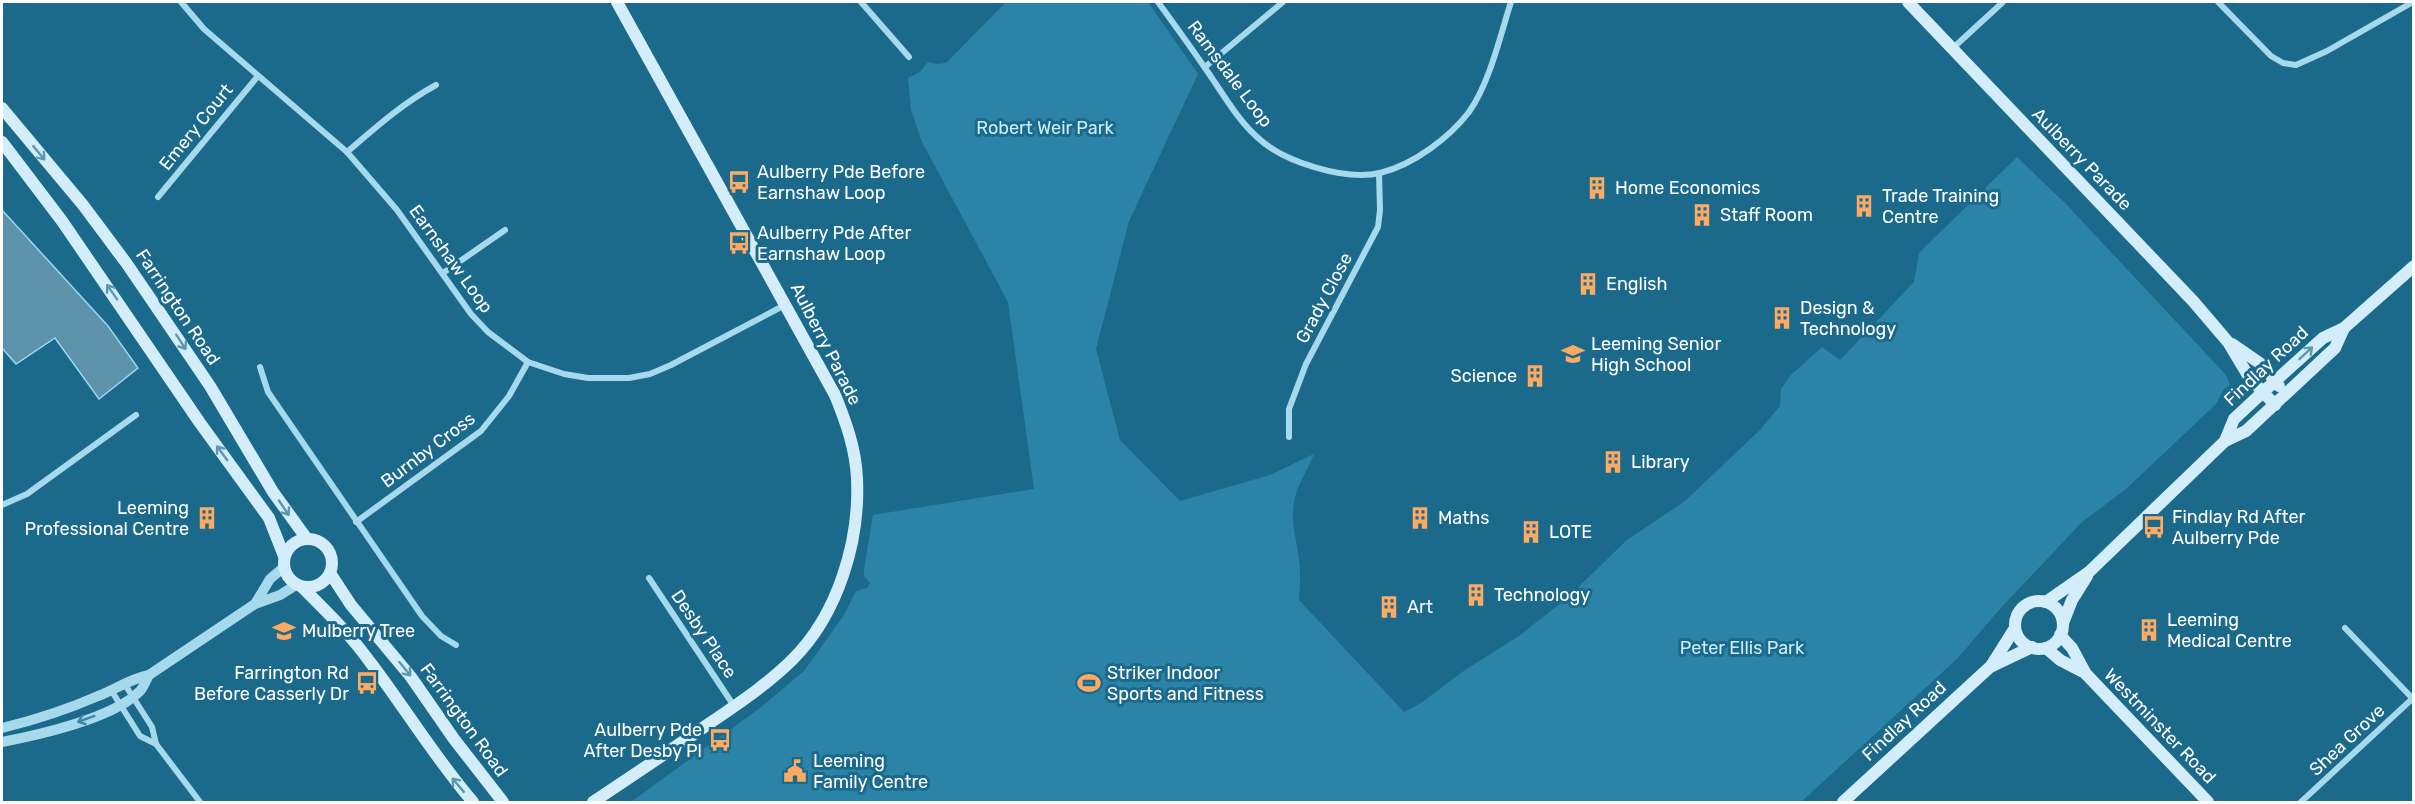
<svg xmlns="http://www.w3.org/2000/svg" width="2415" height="804" font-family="Rubik,sans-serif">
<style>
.green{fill:#2b84a8}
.water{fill:#5c93aa;stroke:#9ad8f0;stroke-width:1.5}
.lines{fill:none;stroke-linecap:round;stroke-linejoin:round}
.minor{stroke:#a7d9ed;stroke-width:6}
.tertiary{stroke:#a7d9ed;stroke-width:10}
.secondary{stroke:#d3eefa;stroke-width:12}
.oneway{stroke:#5b98b2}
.oneway2{stroke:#3e86a4}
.labels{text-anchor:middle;stroke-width:6;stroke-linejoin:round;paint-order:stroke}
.street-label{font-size:18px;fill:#fff;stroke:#1b6a8c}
.park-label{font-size:18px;fill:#ccedfa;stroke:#1b6a8c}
.poi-label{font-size:18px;fill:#fff;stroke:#1b6a8c;text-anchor:start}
</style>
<rect width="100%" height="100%" fill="#1b6a8c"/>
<path class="green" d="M1006,2H1148L1198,74L1129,221L1096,349L1120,440L1180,501L1270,475L1314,454C1308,469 1299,482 1295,497C1290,517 1295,534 1298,553C1301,569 1300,585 1299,600L1404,712L1421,703L1465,670L1519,636L1566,599L1627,540L1685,501L1760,430L1780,406L1781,389L1791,375L1822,347L1840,360L1914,282L1919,253L2017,157L2066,204L2226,375L2230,385L2224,389L2216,404L2126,489L2082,522L1998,611L1958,658L1801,802H631L760,708L804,671L844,615L856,591L867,588L870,583L864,576V569L873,515L1034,489L1008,302L922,142L911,110L908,78L920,72L928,62L937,64L946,63Z"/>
<polygon class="water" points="2,210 108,326 138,368 99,399 55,338 16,364 2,348"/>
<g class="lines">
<g class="minor">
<polyline points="181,2 204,29 347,152 397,210 471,314 488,332 528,362 564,374 588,378 629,378 650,374 671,365 785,305"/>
<polyline points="861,2 909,57"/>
<path d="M1158,2C1174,24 1190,46 1205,68C1222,92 1236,118 1257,137C1283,162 1345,181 1380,173C1413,165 1449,138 1469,112C1490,82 1500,36 1511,2"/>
<polyline points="2218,2 2271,56 2283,63 2296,65 2327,51 2413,2"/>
<polyline points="1953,48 2003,2"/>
<polyline points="1205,67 1283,2"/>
<path d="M347,152C376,127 403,103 436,85"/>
<polyline points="158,197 258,76"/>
<polyline points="443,273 505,230"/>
<polyline points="260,367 268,392 422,616 441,636 456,645"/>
<polyline points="1289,437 1289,409 1306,364 1378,227 1380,210 1379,173"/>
<polyline points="2,505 27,494 136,415"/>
<polyline points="356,522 481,431 509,396 528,362"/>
<polyline points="649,578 734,706"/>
<polyline points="2345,628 2414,700"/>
<polyline points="124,683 152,727 156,744 200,802"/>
<polyline points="111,690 140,736 156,744"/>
<polyline points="2301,802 2412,699"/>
</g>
<g class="tertiary">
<polyline points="255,604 270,579 284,567"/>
<path d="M2,728C35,720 66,710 98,696C116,689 130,679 149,675L255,604L280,595L296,585"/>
<path d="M2,742C38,735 114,718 140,691C144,687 146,680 149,675"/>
</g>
<g class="secondary">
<polyline points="1908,2 2193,301 2228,342 2249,377 2275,405"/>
<polyline points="2,108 83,205 127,264 210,386 273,492 307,539"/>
<polyline points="2,142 62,221 200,423 269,518 284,556"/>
<polyline points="2232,344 2261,364 2279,386"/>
<polyline points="2225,441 2234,419 2263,392 2323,338 2344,328 2414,266"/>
<circle cx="308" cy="563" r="24"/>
<polyline points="330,573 351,605 411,677 454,739 503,802"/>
<path d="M302,587C326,611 350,634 370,662C405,708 435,758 473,802"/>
<circle cx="2039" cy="625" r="24"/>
<polyline points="2046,602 2089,572 2225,441 2246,431 2335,348 2344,328"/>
<polyline points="2063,623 2072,600 2087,576"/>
<polyline points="2060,635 2072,648 2086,674 2208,802"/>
<polyline points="2046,648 2060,660 2085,673"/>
<polyline points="1992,666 2032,647"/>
<path d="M593,802C632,776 671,750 710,723C739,703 768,684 793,659C838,614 860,541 857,479C856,450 846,422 835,395L617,2"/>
<polyline points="1843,802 1991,666 2015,628"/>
</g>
</g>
<defs><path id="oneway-shaft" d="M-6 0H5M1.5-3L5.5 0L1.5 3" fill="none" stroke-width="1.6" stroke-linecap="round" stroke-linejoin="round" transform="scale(1.5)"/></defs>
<g class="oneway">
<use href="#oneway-shaft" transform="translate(39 153) rotate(50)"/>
<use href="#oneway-shaft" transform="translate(112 292) rotate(-125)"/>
<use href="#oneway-shaft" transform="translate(181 342) rotate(57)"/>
<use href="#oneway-shaft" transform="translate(2306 353) rotate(-43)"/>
<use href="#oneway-shaft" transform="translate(222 453) rotate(-126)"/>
<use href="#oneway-shaft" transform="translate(284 508) rotate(56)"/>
<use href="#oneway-shaft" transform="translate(405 669) rotate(51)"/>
<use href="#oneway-shaft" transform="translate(458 785) rotate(-130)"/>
</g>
<use class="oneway2" href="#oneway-shaft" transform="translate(86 719) rotate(160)"/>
<defs>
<g id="bus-bare" transform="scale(1.8)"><path d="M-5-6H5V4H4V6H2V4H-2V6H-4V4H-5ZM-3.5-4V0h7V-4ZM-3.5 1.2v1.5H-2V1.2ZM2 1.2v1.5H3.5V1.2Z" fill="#ffaa63" stroke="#1b6a8c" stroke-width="2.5" paint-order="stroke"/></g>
<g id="building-bare" transform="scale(1.8)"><path d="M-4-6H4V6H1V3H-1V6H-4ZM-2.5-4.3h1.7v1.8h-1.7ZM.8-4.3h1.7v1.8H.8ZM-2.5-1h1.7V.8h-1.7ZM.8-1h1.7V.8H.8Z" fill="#ffaa63" stroke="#1b6a8c" stroke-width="2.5" paint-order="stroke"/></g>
<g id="school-bare" transform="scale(1.8)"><path d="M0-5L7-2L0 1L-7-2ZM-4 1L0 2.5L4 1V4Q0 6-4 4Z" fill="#ffaa63" stroke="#1b6a8c" stroke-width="2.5" paint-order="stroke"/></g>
<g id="stadium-bare" transform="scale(1.8)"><path d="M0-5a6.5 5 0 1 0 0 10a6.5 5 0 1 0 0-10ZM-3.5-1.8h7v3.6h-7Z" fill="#ffaa63" stroke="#1b6a8c" stroke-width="2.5" paint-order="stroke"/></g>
<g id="civic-bare" transform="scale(1.8)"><path d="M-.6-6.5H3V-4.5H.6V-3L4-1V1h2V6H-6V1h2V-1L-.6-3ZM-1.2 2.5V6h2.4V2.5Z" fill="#ffaa63" stroke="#1b6a8c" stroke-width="2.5" paint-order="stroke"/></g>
</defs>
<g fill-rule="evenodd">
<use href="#bus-bare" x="739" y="182"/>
<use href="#building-bare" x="1597" y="188"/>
<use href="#building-bare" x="1864" y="206"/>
<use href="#building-bare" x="1702" y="215"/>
<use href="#bus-bare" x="739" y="243"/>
<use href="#building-bare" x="1588" y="284"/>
<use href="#building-bare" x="1782" y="318"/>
<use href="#school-bare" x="1573" y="354"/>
<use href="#building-bare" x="1535" y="376"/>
<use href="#building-bare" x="1613" y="462"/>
<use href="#building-bare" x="207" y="518"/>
<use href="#building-bare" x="1420" y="518"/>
<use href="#bus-bare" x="2154" y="527"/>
<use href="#building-bare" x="1531" y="532"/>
<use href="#building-bare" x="1476" y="595"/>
<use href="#building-bare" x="1389" y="607"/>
<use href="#building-bare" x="2149" y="630"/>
<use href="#school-bare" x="284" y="631"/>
<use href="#bus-bare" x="367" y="683"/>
<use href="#stadium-bare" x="1089" y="683"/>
<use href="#bus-bare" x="720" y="740"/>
<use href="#civic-bare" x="795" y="771"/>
</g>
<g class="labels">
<g class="street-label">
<text transform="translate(1230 74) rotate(53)" y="6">Ramsdale Loop</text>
<text transform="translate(196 127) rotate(-51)" y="6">Emery Court</text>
<text transform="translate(2082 159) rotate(46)" y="6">Aulberry Parade</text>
<text transform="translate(451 259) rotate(54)" y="6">Earnshaw Loop</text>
<text transform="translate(1324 298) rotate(-62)" y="6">Grady Close</text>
<text transform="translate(178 307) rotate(56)" y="6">Farrington Road</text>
<text transform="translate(826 344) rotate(63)" y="6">Aulberry Parade</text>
<text transform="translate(2266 366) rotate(-43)" y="6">Findlay Road</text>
<text transform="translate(428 450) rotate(-37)" y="6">Burnby Cross</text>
<text transform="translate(704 634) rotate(56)" y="6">Desby Place</text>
<text transform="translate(464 720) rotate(54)" y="6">Farrington Road</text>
<text transform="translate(1904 721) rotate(-43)" y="6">Findlay Road</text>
<text transform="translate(2160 726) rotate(46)" y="6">Westminster Road</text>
<text transform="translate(2347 740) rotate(-43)" y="6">Shea Grove</text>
</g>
<g class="park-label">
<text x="1045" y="134">Robert Weir Park</text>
<text x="1742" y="654">Peter Ellis Park</text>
</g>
<g class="poi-label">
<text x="757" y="178">Aulberry Pde Before<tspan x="757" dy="21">Earnshaw Loop</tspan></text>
<text x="1615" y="194">Home Economics</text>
<text x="1882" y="202">Trade Training<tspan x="1882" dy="21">Centre</tspan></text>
<text x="1720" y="221">Staff Room</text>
<text x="757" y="239">Aulberry Pde After<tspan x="757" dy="21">Earnshaw Loop</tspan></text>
<text x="1606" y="290">English</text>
<text x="1800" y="314">Design &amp;<tspan x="1800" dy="21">Technology</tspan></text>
<text x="1591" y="350">Leeming Senior<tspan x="1591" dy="21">High School</tspan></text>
<text x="1517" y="382" text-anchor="end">Science</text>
<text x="1631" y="468">Library</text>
<text x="189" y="514" text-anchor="end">Leeming<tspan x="189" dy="21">Professional Centre</tspan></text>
<text x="2172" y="523">Findlay Rd After<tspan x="2172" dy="21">Aulberry Pde</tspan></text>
<text x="1438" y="524">Maths</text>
<text x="1549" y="538">LOTE</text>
<text x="1494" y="601">Technology</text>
<text x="1407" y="613">Art</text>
<text x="2167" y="626">Leeming<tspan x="2167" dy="21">Medical Centre</tspan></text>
<text x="302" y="637">Mulberry Tree</text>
<text x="349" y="679" text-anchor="end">Farrington Rd<tspan x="349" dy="21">Before Casserly Dr</tspan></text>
<text x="1107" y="679">Striker Indoor<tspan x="1107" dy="21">Sports and Fitness</tspan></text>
<text x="702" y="736" text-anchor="end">Aulberry Pde<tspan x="702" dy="21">After Desby Pl</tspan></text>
<text x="813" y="767">Leeming<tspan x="813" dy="21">Family Centre</tspan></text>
</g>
</g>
<rect width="2415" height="804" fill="none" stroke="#ffffff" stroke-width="6"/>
</svg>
